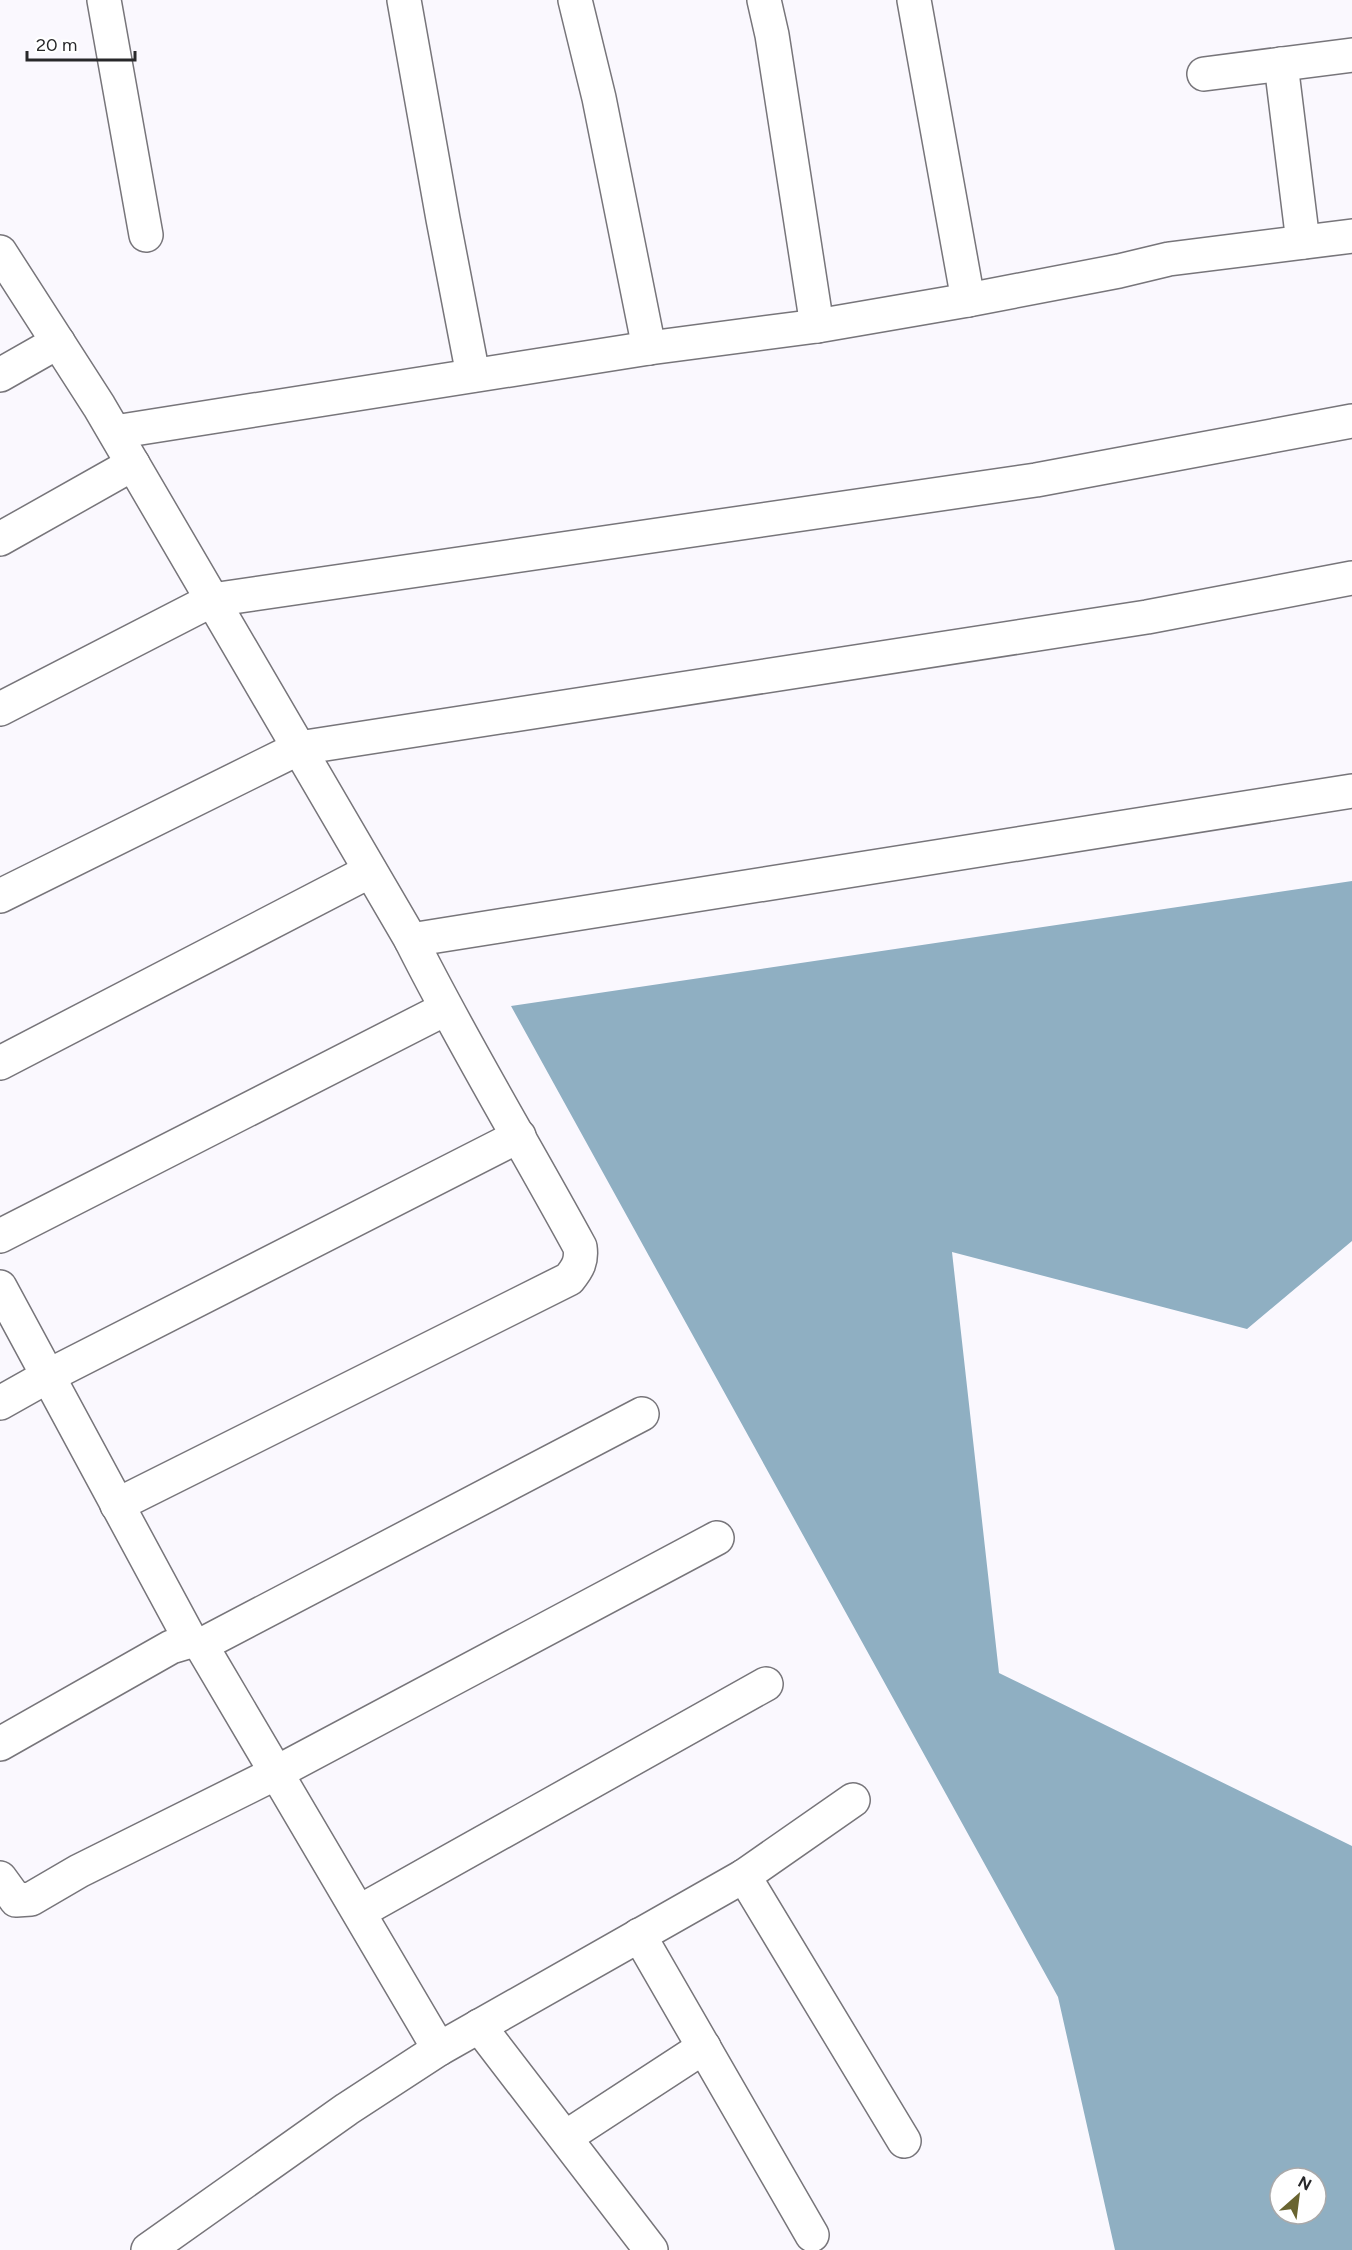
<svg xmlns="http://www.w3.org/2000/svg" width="1352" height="2250" font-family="Figtree,sans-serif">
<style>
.water{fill:#8fafc2;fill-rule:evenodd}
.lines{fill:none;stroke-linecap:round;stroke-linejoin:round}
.minor-casing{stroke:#77757a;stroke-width:36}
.minor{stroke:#fff;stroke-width:33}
</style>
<rect width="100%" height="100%" fill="#faf8fe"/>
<path class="water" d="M1352,881V1241L1247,1329L952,1252L999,1673L1352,1846V2250H1115L1058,1997L511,1006ZM1280,2178H1316V2214H1280Z"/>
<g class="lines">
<g class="minor-casing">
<g id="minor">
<polyline points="104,0 146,235"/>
<polyline points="404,0 443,219 473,375"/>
<polyline points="575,0 599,98 649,348"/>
<polyline points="764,0 772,35 817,326"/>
<polyline points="914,0 968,300"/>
<polyline points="1281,64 1303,242"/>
<polyline points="1204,74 1352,55"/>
<path d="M0,252L99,406L411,940C463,1044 524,1144 580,1247C582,1261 578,1268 569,1279L117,1505"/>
<polyline points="0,375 58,342"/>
<polyline points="115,432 649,348 817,326 968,300 1119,271 1169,259 1352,236"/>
<polyline points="0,539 133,464"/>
<polyline points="0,709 212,600 1036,480 1352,421"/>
<polyline points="0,896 299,748 1147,617 1352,578"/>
<polyline points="411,940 1352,791"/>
<polyline points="0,1063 370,871"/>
<polyline points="0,1236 445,1009"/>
<polyline points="0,1287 191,1641"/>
<polyline points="0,1403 48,1376 519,1136"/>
<polyline points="201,1645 642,1414"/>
<polyline points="0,1744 171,1647 191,1641 201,1645 439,2049"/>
<polyline points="744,1876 904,2141"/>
<polyline points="0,1878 16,1900 31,1899 79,1871 270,1776 717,1538"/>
<polyline points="359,1912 766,1684"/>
<polyline points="639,1935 812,2235"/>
<polyline points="479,2026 651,2250"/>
<polyline points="566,2137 704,2047"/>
<polyline points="148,2250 347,2109 439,2049 744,1876 853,1800"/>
</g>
</g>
<use href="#minor" class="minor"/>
</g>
<g transform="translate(1298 2196) rotate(28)"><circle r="28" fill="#ffffff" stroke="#a9a9aa" stroke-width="1.5"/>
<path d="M0-4.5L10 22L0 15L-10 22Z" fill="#696430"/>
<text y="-9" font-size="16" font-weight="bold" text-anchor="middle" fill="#28282a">N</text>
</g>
<path d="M27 51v9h108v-9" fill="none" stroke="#28282a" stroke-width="3"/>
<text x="36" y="51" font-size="18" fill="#28282a" stroke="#ffffff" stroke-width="4.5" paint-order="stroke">20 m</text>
</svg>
